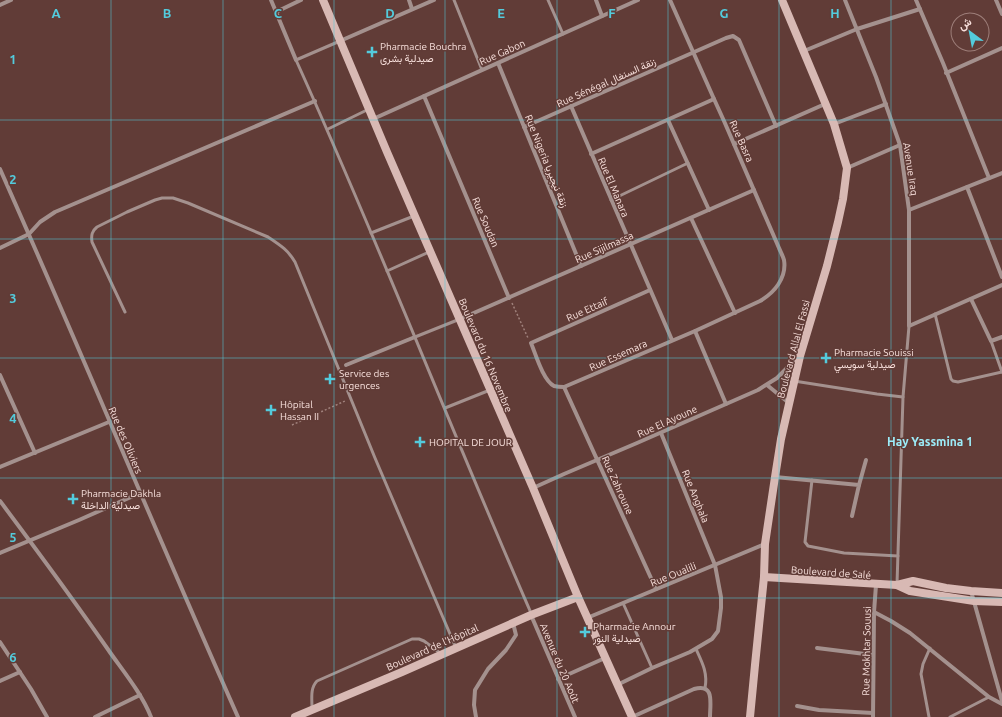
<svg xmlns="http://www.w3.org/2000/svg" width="1002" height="717" font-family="Ubuntu,Vazirmatn,sans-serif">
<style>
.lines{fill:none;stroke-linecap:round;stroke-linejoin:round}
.path{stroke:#9f807b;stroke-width:1.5;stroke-dasharray:2 2;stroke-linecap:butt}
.lane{stroke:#a4918e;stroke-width:3}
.street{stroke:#a4918e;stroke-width:4}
.secondary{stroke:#d8b9b4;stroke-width:8}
.grid{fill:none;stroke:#53cbdc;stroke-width:1;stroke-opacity:0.55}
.poi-dot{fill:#53cbdc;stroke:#613c37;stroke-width:1.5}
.labels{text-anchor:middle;stroke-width:3;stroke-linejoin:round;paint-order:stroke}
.poi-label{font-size:10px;fill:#f8e0dc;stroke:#613c37;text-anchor:start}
.street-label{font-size:10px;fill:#f8e0dc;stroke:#613c37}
.quarter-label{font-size:12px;font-weight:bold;fill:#9cedf9;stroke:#613c37}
.grid-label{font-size:13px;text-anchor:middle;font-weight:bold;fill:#53cbdc;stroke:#613c37;stroke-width:3;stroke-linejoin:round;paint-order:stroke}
</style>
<rect width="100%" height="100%" fill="#613c37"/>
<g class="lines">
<g class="path">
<polyline points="512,303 528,338"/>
<polyline points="292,425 345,401"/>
</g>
<g class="lane">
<polyline points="454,0 482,70"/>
<polyline points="548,0 563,34"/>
<path d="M340,41L296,60C379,243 451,430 531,613"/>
<polyline points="328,129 369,109"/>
<polyline points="611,200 688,163"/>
<polyline points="371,233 414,216"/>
<polyline points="387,271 429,252"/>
<path d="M125,312L92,242C91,235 92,231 97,227L127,212L155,200L162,198H173L188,203L268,237C280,245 288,250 295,262L375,458L456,648"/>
<polyline points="935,314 951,379 953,381 958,382 1002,372"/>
<polyline points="415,337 460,319"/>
<polyline points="991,341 1002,372"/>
<polyline points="794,381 877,394 903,397"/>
<polyline points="445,408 490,390"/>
<polyline points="812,480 805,542 808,546 844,553 898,556"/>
<polyline points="897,584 903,397 909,326"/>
<polyline points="623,603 652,668"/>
<path d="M696,649C702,662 708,673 705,688"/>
<path d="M312,708C312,699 310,688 317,681L412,639H419L424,641L440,653"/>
<polyline points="929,717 921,674 923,664 930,648"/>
<polyline points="950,717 989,697"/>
</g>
<g class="street">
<polyline points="271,0 296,60"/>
<polyline points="409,0 412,9"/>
<polyline points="596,0 602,16"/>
<polyline points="845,0 876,77 900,145 909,210 909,326 1002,285"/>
<polyline points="916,0 943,63 989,178"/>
<polyline points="996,0 1002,14"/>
<polyline points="0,5 11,0"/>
<polyline points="276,12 301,0"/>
<polyline points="340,41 434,0"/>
<polyline points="804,51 857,29 920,9"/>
<polyline points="498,63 581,266"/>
<polyline points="946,73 1002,48"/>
<polyline points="424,96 509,298"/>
<polyline points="571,106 672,340"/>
<polyline points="373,119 638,0"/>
<polyline points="668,120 709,210"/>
<polyline points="834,124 886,104"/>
<polyline points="524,127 726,38 733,36 739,40 776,126"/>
<polyline points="734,144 825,104"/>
<polyline points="591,154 714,99"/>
<polyline points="847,168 900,145"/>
<path d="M0,169C81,351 157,535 238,717"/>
<polyline points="967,187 1002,277"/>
<polyline points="909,210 1002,173"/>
<polyline points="691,218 735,313"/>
<polyline points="0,248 29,234 40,222 55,212 315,101"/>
<path d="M650,290L531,343C536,355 543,380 554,386C558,387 561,387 564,387L695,331L760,301C774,293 787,278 784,260C783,256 780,251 779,248L724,121L714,99L670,0"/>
<polyline points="971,299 991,341 1002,337"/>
<polyline points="460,319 754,190"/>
<polyline points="695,331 726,404"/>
<polyline points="346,365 415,337"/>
<polyline points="0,375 35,453"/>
<polyline points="767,385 789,403"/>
<polyline points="564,387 656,589"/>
<polyline points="0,467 109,422"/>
<polyline points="775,477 859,485 852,516"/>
<polyline points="859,485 866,460"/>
<polyline points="533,488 564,474 637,443 758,390 777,378 798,357"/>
<path d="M0,501C36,549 72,598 107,648C122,670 141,692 151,717"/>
<polyline points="0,553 79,520 140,493"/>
<polyline points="971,591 1002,701"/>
<polyline points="874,612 891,621 910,633 989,697 1002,704"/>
<polyline points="531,615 575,717"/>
<polyline points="587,618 765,544"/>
<polyline points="0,642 31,689 47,717"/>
<polyline points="817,648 873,655"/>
<polyline points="558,679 605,658"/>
<polyline points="0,681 20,672"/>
<polyline points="617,685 652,668 690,652 712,639 718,631 721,608 721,597 715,565 661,433"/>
<polyline points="797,706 819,710 873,713"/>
<polyline points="95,717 140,695"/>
<polyline points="476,717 474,705 475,690 488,669 506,650 516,635 513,623"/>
<path d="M632,717L694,689C715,683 710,703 710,717"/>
<polyline points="873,717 874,612 876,585"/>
</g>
<g class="secondary">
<polyline points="323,0 387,152 533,488 578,597 632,717"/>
<polyline points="764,577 897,585 913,581 946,588 971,591 1002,593"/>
<polyline points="897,585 910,591 974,601 1002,602"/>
<polyline points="295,717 402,672 531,615 578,597"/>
<polyline points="750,717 755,665 764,577 765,544 775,477 781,439 800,356 827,266 838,222 843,199 847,168 834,124 782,0"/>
</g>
</g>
<path class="grid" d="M111,0V717M223,0V717M334,0V717M445,0V717M557,0V717M668,0V717M779,0V717M891,0V717M0,120H1002M0,239H1002M0,358H1002M0,478H1002M0,598H1002"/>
<g class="poi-dot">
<path d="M370 46h4v4h4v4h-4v4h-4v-4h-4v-4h4z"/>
<path d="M824 352h4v4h4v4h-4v4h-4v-4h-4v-4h4z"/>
<path d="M328 373h4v4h4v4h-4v4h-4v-4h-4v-4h4z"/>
<path d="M269 404h4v4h4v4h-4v4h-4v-4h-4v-4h4z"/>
<path d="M418 436h4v4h4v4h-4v4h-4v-4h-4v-4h4z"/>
<path d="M71 493h4v4h4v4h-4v4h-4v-4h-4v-4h4z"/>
<path d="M583 626h4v4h4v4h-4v4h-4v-4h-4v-4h4z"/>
</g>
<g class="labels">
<g class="poi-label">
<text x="380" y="50">Pharmacie Bouchra<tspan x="380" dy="12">صيدلية بشرى</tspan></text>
<text x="834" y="356">Pharmacie Souissi<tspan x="834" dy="12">صيدلية سويسي</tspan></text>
<text x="339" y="377">Service des<tspan x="339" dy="12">urgences</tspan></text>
<text x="280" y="408">Hôpital<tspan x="280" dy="12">Hassan II</tspan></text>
<text x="429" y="446">HOPITAL DE JOUR</text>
<text x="81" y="497">Pharmacie Dakhla<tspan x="81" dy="12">صيدلية الداخلة</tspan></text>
<text x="593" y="630">Pharmacie Annour<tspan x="593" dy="12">صيدلية النور</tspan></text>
</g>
<g class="street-label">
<text transform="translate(502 52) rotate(-24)" y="4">Rue Gabon</text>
<text transform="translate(606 82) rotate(-24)" y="4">Rue Sénégal زنقة السنغال</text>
<text transform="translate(742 141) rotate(66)" y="4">Rue Basra</text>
<text transform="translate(547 161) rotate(68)" y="4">Rue Nigeria زنقة نيجيريا</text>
<text transform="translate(911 169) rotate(81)" y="4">Avenue Iraq</text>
<text transform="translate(614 187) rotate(67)" y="4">Rue El Manara</text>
<text transform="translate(486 222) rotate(67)" y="4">Rue Soudan</text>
<text transform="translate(604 247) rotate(-24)" y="4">Rue Sijilmassa</text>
<text transform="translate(587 309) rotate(-24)" y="4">Rue Ettaif</text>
<text transform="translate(793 349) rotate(-75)" y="4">Boulevard Allal El Fassi</text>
<text transform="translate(486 355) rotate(67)" y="4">Boulevard du 16 Novembre</text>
<text transform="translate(618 355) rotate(-24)" y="4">Rue Essemara</text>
<text transform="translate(667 421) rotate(-24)" y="4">Rue El Ayoune</text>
<text transform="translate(126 440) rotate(67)" y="4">Rue des Oliviers</text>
<text transform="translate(618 485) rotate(66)" y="4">Rue Zahroune</text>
<text transform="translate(696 496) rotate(68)" y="4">Rue Anghala</text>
<text transform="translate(831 572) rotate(4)" y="4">Boulevard de Salé</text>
<text transform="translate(673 574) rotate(-22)" y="4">Rue Oualili</text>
<text transform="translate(432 647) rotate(-24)" y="4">Boulevard de l'Hôpital</text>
<text transform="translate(866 651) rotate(-89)" y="4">Rue Mokhtar Souusi</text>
<text transform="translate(560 663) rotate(67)" y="4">Avenue du 20 Août</text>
</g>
<g class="quarter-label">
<text x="930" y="446">Hay Yassmina 1</text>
</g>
</g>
<g class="grid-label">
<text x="56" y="18">A</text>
<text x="167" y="18">B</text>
<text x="278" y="18">C</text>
<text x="390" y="18">D</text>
<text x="501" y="18">E</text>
<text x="612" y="18">F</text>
<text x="724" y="18">G</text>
<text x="835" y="18">H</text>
<text x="13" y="64">1</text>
<text x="13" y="184">2</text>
<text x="13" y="303">3</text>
<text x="13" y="423">4</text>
<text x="13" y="542">5</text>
<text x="13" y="662">6</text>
</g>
<g transform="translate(970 32) rotate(328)"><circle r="19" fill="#613c37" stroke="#9d7e79"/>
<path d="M0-3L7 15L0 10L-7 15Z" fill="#53cbdc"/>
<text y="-6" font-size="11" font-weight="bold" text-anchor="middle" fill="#f8e0dc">ش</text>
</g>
</svg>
